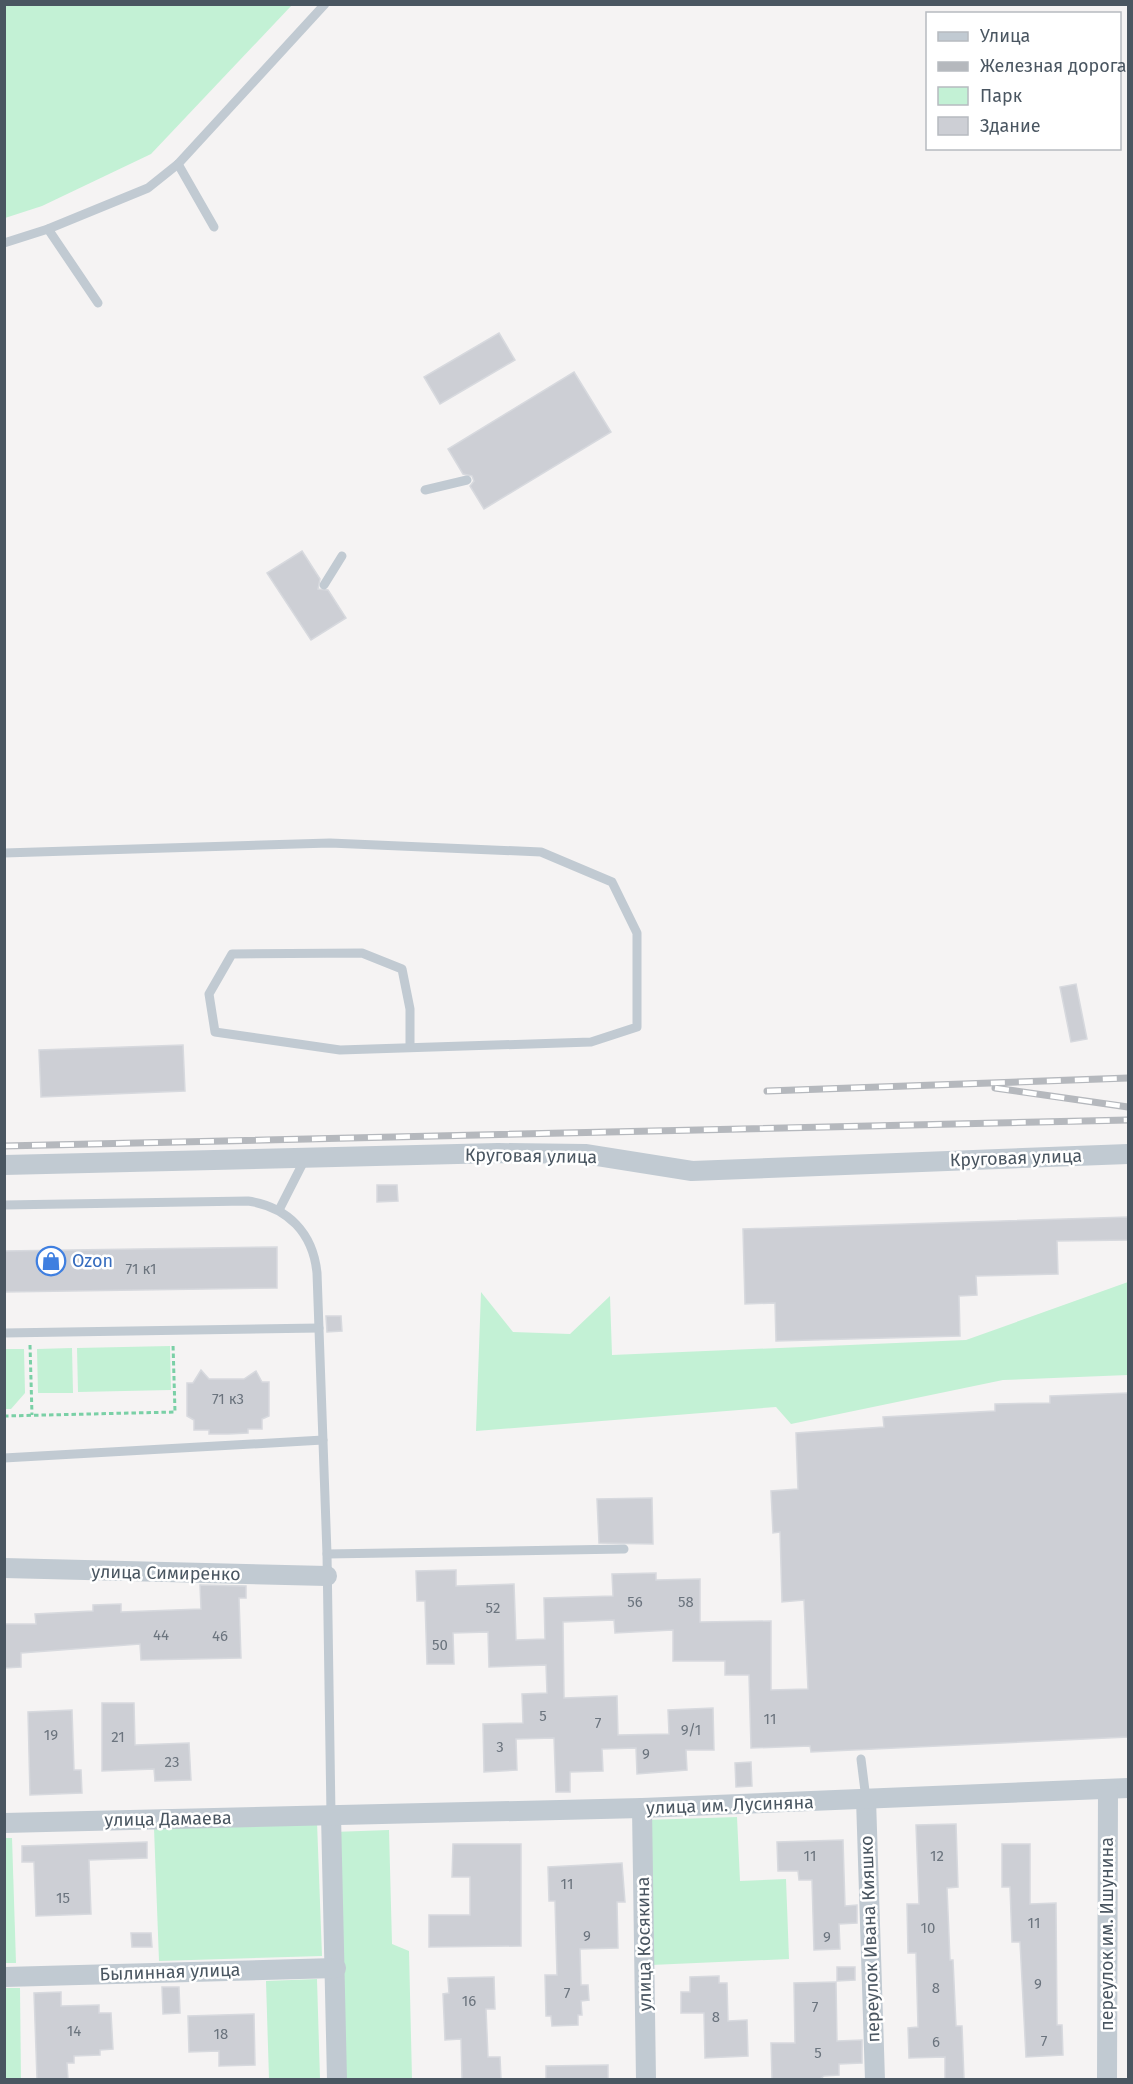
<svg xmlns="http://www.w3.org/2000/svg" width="1133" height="2084" font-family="'Fira Sans',sans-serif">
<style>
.green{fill:#c3f1d5}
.building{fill:#cdcfd5;stroke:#d7d9de;stroke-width:1.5}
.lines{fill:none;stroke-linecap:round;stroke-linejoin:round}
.path{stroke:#7ad0a6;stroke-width:3;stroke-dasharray:4.5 3;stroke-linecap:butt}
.service{stroke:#c1cad2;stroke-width:9}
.minor{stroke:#c1cad2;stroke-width:20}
.rail-casing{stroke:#b5b8bd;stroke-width:7}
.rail{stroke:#fff;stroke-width:4.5;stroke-dasharray:14;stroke-linecap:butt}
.labels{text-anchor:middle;stroke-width:5;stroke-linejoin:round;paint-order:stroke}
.number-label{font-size:15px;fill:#6b747e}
.street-label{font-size:18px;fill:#4a5661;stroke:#fff}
.shop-label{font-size:18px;fill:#366cbe;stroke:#fff;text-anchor:start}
</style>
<rect width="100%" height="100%" fill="#f5f3f3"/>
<g class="green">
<polygon points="5,4 292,4 292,5 151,154 42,206 5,218"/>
<polygon points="1128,1282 1128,1375 1003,1380 791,1424 776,1407 476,1431 481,1292 513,1332 570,1334 610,1296 612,1355 966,1340"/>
<polygon points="170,1346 171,1390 78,1392 77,1348"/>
<polygon points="72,1348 73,1393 38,1393 37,1349"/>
<polygon points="5,1349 24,1349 25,1393 11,1409 5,1409"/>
<polygon points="737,1817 740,1881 786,1879 789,1959 651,1965 645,1820"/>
<polygon points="317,1822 322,1956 159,1961 154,1828"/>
<polygon points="389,1830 392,1944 409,1951 412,2079 340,2079 333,1832"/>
<polygon points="4,1838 12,1838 16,1963 5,1963"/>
<polygon points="317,1979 320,2079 269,2079 266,1981"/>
<polygon points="4,1988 20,1988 21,2079 5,2079"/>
</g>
<g class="building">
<polygon points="499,333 515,360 440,404 424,377"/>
<polygon points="574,372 611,432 484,509 470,486 474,481 472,476 463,474 448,449"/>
<polygon points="302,551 320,579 318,589 328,590 346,618 311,640 267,573"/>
<polygon points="1076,984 1087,1039 1071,1042 1060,987"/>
<polygon points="183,1045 185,1091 41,1097 39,1050"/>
<polygon points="377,1185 397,1185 398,1201 377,1202"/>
<polygon points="1128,1217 1128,1240 1057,1241 1058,1274 976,1276 977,1295 959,1296 960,1336 776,1341 775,1303 745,1304 743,1229"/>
<polygon points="277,1247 277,1288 4,1292 4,1251"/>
<polygon points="326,1316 341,1316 342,1331 327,1332"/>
<polygon points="201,1370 209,1379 244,1379 256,1371 262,1382 269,1382 269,1416 262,1419 262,1429 248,1429 248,1433 228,1434 209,1434 209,1430 194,1430 194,1420 187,1416 187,1383 193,1383"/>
<polygon points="1128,1393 1128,1737 811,1752 810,1746 751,1748 749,1675 725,1675 725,1661 673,1661 673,1630 615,1633 614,1620 563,1622 564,1698 617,1696 618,1735 669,1734 668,1710 713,1708 714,1750 686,1750 687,1770 637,1774 636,1748 602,1749 603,1771 570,1772 570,1792 556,1792 554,1738 516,1739 517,1770 484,1772 483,1724 523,1723 522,1694 547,1693 546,1665 489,1667 488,1632 453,1633 454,1664 427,1664 425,1601 417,1601 416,1571 456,1570 456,1586 514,1584 516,1640 545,1639 544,1598 613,1596 612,1574 656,1573 656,1580 700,1579 700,1622 771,1621 771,1690 808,1689 804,1600 782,1602 780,1532 773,1533 771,1491 798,1489 796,1433 884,1427 883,1417 995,1411 995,1404 1050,1403 1050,1396"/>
<polygon points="652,1498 653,1544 599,1543 597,1499"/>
<polygon points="200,1585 246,1586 246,1598 239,1598 241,1658 141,1660 140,1644 21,1653 21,1667 4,1668 4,1624 36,1624 35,1614 93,1611 93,1605 121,1604 121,1612 201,1609"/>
<polygon points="102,1703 134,1703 135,1745 189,1743 191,1780 155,1781 154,1769 102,1771"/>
<polygon points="72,1710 74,1770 81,1770 82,1793 30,1795 28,1712"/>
<polygon points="751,1762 752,1786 736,1787 735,1763"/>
<polygon points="956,1824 958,1887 947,1888 950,1960 953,1960 956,2026 962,2026 964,2079 945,2079 945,2057 909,2058 908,2028 918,2027 916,1953 908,1953 907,1904 919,1904 916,1825"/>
<polygon points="843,1840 845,1906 857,1905 857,1923 839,1924 840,1949 814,1950 812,1880 799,1880 798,1871 778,1871 777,1842"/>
<polygon points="147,1842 147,1858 89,1860 91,1914 36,1916 34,1862 22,1862 22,1846"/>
<polygon points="453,1844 521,1844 521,1946 429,1947 429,1915 470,1915 470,1877 452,1877"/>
<polygon points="1002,1844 1030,1844 1030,1904 1056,1903 1057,2025 1062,2025 1063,2055 1026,2057 1020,1942 1012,1942 1010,1887 1002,1887"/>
<polygon points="622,1863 625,1902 617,1902 618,1948 580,1949 581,1985 588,1985 589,2000 581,2001 582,2015 578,2015 578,2025 552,2026 551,2016 546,2016 545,1975 557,1975 555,1901 549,1901 548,1867"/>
<polygon points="131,1933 151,1933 152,1947 132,1947"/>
<polygon points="837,1967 855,1967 855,1980 837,1981"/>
<polygon points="719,1976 719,1983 727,1983 728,2021 747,2020 748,2056 705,2058 704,2013 681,2013 681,1992 690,1992 690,1977"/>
<polygon points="494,1977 495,2009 486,2009 488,2057 500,2057 501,2079 462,2079 461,2039 445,2040 443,1994 449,1993 448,1978"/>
<polygon points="836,1982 837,2041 862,2040 862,2063 839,2064 839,2075 824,2076 820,2079 772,2079 771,2043 795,2043 794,1983"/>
<polygon points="162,1987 179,1987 180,2013 163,2014"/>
<polygon points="61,1992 61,2006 99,2005 99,2013 111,2013 113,2049 100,2050 100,2055 74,2056 74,2063 67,2063 68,2079 37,2079 34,1993"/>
<polygon points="254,2014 255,2065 219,2066 219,2051 189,2052 188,2016"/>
<polygon points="608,2065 608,2079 546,2079 546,2066"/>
</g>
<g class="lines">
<g class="path">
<polyline points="30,1345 32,1415"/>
<polyline points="4,1416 175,1412 173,1344"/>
</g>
<g class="service">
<polyline points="178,164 214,227"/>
<polyline points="48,229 98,303"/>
<polyline points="4,243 48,229 148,188 178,164 325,4"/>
<polyline points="425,490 467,480"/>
<polyline points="324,585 342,556"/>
<polyline points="4,853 330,843 541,852 612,882 637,933 637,1027 591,1042 340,1050 215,1032 209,994 232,954 362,953 402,969 410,1009 410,1047"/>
<path d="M4,1205L248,1201C288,1207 313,1233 317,1273L327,1554L331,1815"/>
<polyline points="279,1210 306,1157"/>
<polyline points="4,1333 319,1328"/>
<polyline points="4,1458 323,1440"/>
<polyline points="327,1554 624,1549"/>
<polyline points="861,1759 866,1799"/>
</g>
<g class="minor">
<polyline points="4,1165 498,1153 585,1154 692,1171 1128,1154"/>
<polyline points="4,1568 327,1576"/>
<polyline points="866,1799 875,2080"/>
<polyline points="642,1808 646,2080"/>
<polyline points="331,1815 337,2080"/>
<polyline points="4,1823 642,1808 1128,1788"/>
<polyline points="4,1977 336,1968"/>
<polyline points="1107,2080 1108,1789"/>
</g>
<g class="rail-casing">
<g id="rail">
<polyline points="995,1088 1128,1107"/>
<polyline points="767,1091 1128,1078"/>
<polyline points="4,1146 1128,1120"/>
</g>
</g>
<use href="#rail" class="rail"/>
</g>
<defs>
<g id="shop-ring" transform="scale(1.5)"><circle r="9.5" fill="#fff" stroke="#3f7fe0" stroke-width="1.5"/><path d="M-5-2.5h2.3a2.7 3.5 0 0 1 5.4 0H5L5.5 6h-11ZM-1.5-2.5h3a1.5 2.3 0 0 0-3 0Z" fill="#3f7fe0"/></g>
</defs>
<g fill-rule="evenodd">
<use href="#shop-ring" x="51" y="1261"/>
</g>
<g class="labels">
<g class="number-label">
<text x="141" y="1274">71 к1</text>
<text x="228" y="1404">71 к3</text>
<text x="635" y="1607">56</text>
<text x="686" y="1607">58</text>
<text x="493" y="1613">52</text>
<text x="161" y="1640">44</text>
<text x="220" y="1641">46</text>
<text x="440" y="1650">50</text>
<text x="543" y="1721">5</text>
<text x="770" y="1724">11</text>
<text x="598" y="1728">7</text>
<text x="691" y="1735">9/1</text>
<text x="51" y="1740">19</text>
<text x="118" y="1742">21</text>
<text x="500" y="1752">3</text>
<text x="646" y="1759">9</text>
<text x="172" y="1767">23</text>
<text x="810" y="1861">11</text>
<text x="937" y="1861">12</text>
<text x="567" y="1889">11</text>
<text x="63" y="1903">15</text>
<text x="1034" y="1928">11</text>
<text x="928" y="1933">10</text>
<text x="587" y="1941">9</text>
<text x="827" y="1942">9</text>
<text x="1038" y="1989">9</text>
<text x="936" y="1993">8</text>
<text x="567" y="1998">7</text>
<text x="469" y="2006">16</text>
<text x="815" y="2012">7</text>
<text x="716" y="2022">8</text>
<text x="74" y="2036">14</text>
<text x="221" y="2039">18</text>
<text x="1044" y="2046">7</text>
<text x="936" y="2047">6</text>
<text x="818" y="2058">5</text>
</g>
<g class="street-label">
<text transform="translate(531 1156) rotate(1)" y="6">Круговая улица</text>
<text transform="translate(1016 1158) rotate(-2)" y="6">Круговая улица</text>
<text transform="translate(166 1573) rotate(1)" y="6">улица Симиренко</text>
<text transform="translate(730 1805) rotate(-2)" y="6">улица им. Лусиняна</text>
<text transform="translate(168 1819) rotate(-1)" y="6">улица Дамаева</text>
<text transform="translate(1107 1934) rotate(-90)" y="6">переулок им. Ишунина</text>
<text transform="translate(870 1939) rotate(-92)" y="6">переулок Ивана Кияшко</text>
<text transform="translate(644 1944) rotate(-91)" y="6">улица Косякина</text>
<text transform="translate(170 1972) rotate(-2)" y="6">Былинная улица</text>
</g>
<g class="shop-label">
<text x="72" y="1267">Ozon</text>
</g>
</g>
<rect width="1133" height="2084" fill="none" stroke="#4a5661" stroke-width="12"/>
<rect x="926" y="12" width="195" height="138" fill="#ffffff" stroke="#b7bbc0" stroke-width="1.5"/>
<rect x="938" y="32" width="30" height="9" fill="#c1cad2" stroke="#b7bbc0" stroke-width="1.5"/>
<text x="980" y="42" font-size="18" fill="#4a5661">Улица</text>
<rect x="938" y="62" width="30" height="9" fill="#b5b8bd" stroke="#b7bbc0" stroke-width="1.5"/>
<text x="980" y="72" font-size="18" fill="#4a5661">Железная дорога</text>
<rect x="938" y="87" width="30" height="18" fill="#c3f1d5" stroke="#b7bbc0" stroke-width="1.5"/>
<text x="980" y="102" font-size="18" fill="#4a5661">Парк</text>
<rect x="938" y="117" width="30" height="18" fill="#cdcfd5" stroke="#b7bbc0" stroke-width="1.5"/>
<text x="980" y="132" font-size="18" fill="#4a5661">Здание</text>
</svg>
